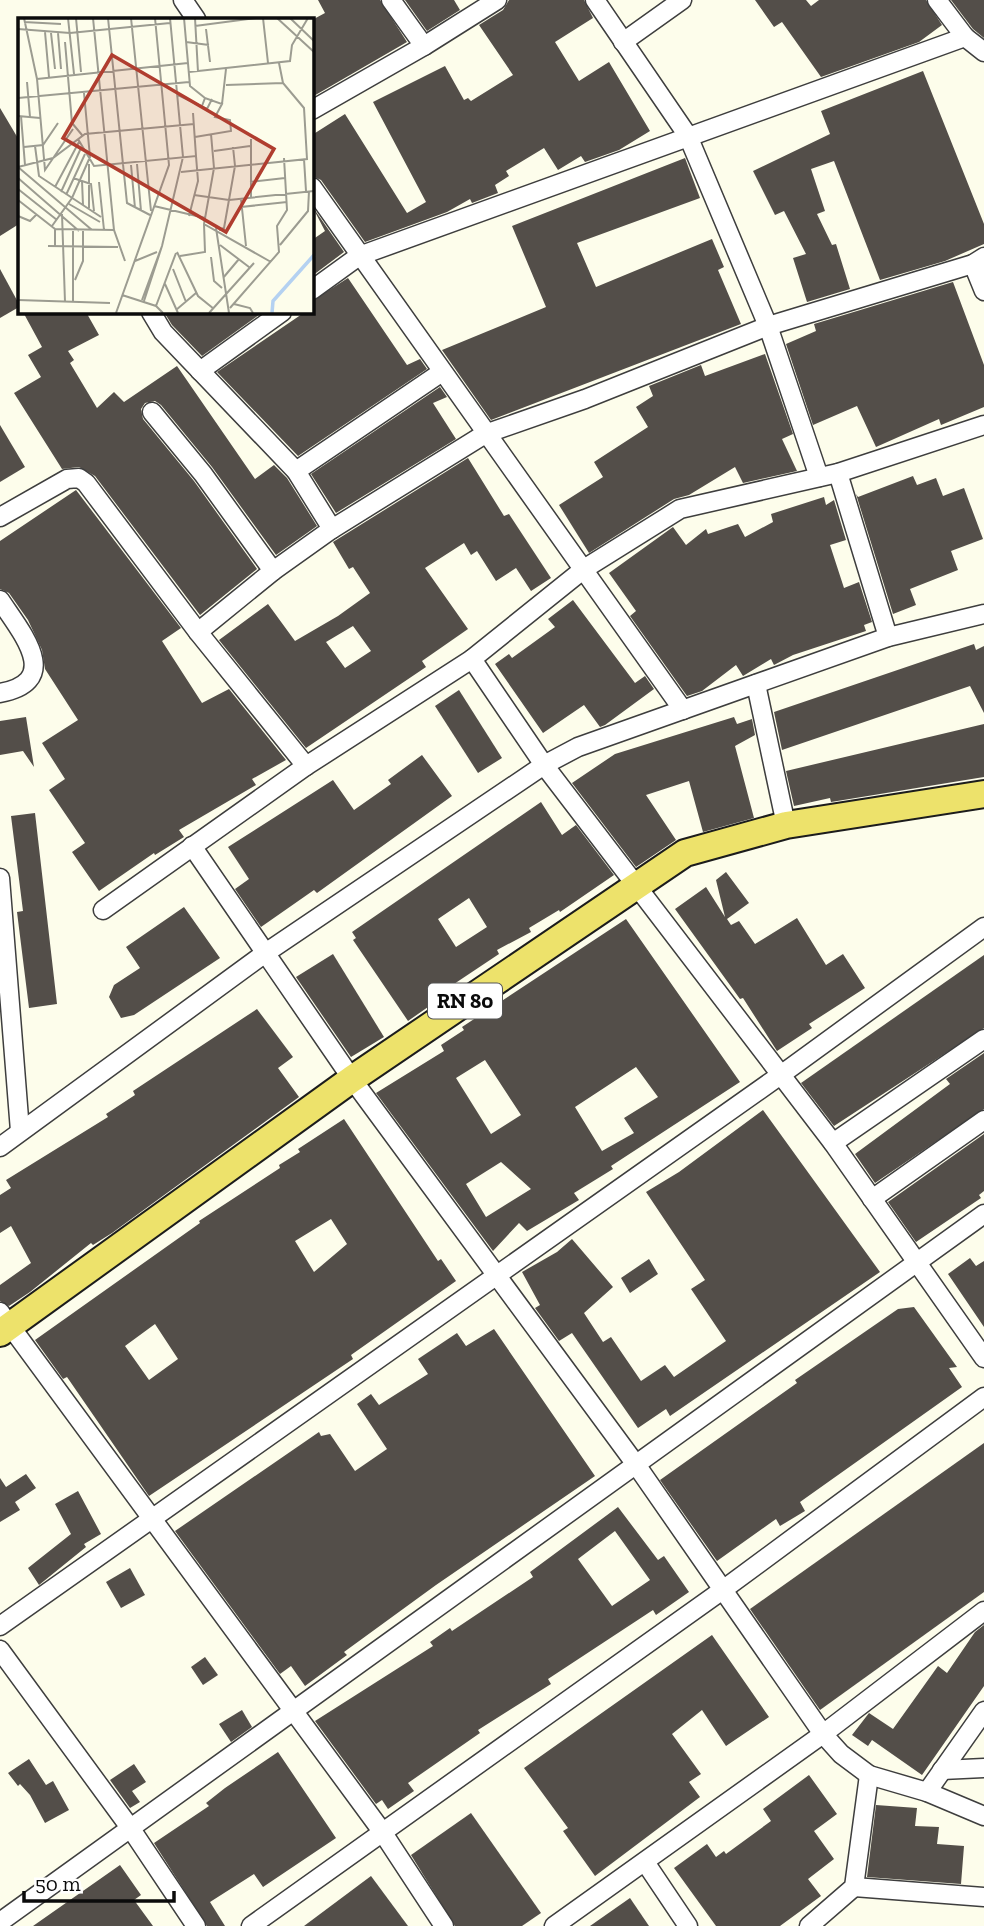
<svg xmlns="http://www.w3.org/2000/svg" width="984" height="1926" font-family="'Zilla Slab',serif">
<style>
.building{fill:#534e49;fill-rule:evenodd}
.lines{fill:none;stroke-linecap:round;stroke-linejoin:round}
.street-casing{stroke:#3e3e3e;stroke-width:21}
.primary-casing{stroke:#1c1c1c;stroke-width:30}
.street{stroke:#fff;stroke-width:18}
.primary{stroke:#ede26b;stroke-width:26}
.labels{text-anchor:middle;stroke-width:7;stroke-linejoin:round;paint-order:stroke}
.shield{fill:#fff;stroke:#545454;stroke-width:2}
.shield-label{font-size:21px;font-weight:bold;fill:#0b0b0b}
.inset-river{fill:none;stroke:#b4d1f1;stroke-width:3.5}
.inset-road{fill:none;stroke:#9c9c91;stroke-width:2}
.view{fill:#b03d2f;fill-opacity:0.15;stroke:#b03d2f;stroke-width:3.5}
.inset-edge{fill:none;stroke:#0b0b0b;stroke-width:3.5}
</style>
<rect width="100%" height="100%" fill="#fdfdeb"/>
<g class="building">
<polygon points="318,0 380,0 407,42 312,97 312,20 325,13"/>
<polygon points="405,0 454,0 460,10 427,31"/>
<polygon points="509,0 584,0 593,18 555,42 579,81 609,62 650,131 619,150 585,162 581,156 558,170 544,148 506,171 509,176 495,185 498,193 472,203 470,199 447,212 365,242 321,180 312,176 312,135 345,114 407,213 426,202 373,102 445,66 464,100 468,98 471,101 513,75 479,25 503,10"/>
<polygon points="755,0 806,0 811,6 819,0 926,0 942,25 919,42 821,77 782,22 774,27"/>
<polygon points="951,0 984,0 984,38 973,29"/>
<polygon points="923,71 984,224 984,244 945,261 880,280 834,161 811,169 825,211 817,214 832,245 836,244 850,289 807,302 793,258 806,254 784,211 775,215 753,171 830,134 821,111"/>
<polygon points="0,108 19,140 19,224 0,236"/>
<polygon points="685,158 700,198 577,243 596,287 712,239 724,267 718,270 741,324 491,420 442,350 546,307 512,226"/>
<polygon points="312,206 344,252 312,276 312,240 325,231"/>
<polygon points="0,269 19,304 19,307 0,318"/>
<polygon points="348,278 407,365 420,359 427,369 298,456 217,372 305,312 312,312 312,301"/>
<polygon points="953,282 984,365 984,407 941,425 939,419 876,447 857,406 813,425 786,344 816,331 814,324"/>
<polygon points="23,312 86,312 99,335 68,351 74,360 70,363 97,408 114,392 124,402 177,366 255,479 274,465 287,478 317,526 276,555 212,467 161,405 155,401 145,403 141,409 143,419 194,481 257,569 200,615 95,476 79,467 62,469 14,393 41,377 28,355 42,347"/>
<polygon points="164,312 263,312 202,356 172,325"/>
<polygon points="765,354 793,434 782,439 797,471 743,483 735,467 689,495 674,499 589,553 559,505 603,477 594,462 648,427 636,407 653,396 649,386 701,365 705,376"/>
<polygon points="440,387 447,397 433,403 456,439 336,513 311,474"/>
<polygon points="0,425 25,467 0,482"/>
<path d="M468,458L504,516L509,514L551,578L531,591L516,568L496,581L477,551L471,555L464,543L425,568L468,629L422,661L426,667L306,748L219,640L268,604L295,641L338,616L370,593L353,567L349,569L333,542ZM353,626L371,651L345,668L326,642Z"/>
<polygon points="913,476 917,485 936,478 943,496 964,488 983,539 951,551 958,570 910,589 916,605 893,614 856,494 858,497"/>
<polygon points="76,490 181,628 162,641 202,703 229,689 286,760 252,779 256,785 179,830 184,837 155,855 154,853 99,891 72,852 85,843 49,790 65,779 42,743 78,720 45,669 42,650 28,620 9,593 0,589 0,541"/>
<polygon points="824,497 826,505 834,500 846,540 830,545 844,588 859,582 872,622 864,625 866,631 793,655 774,665 771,659 743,676 736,665 702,691 687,696 630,616 636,611 609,573 673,527 686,545 706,529 708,534 738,524 745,537 773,522 771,514"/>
<polygon points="573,600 635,683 645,676 654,689 605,725 600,727 584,705 543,733 495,664 509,654 512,658 555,627 548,619"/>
<polygon points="974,644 976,650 984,646 984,713 970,686 782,750 774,712"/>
<polygon points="459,690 502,758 478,773 435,706"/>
<polygon points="26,717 34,767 23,751 0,755 0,721"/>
<polygon points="734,717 737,724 752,719 755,735 735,746 754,818 703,832 689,781 646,795 676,840 636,867 572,783 615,754"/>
<polygon points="984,724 984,777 831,802 830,798 794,806 786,771"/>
<polygon points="422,755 452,796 317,893 314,890 261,927 235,889 249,879 228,847 333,780 354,810 391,784 388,780"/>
<path d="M541,802L562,835L576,825L614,875L560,912L559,910L529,928L531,932L497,950L499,954L445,990L448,993L408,1021L353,940L356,938L352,932ZM469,898L487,927L456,947L438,919Z"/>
<polygon points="35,813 57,1004 29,1008 17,912 23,911 11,816"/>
<polygon points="726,872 749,903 727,919 731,925 739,921 755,944 797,918 826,965 843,954 865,988 809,1024 812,1028 777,1051 743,998 740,999 675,909 706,887 725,917 716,880"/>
<polygon points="184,907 220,958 134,1015 121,1018 109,997 114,985 140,968 126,947"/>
<path d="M626,919L740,1082L611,1166L613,1169L574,1193L579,1200L527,1231L519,1223L493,1251L376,1093L444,1051L441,1045L464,1030L462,1027ZM485,1060L521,1115L491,1134L456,1078ZM636,1067L658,1097L624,1118L634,1133L602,1151L575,1107ZM501,1162L531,1189L486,1217L466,1184Z"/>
<polygon points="333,954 384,1037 351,1057 296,977"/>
<polygon points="984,955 984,1028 834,1126 801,1083"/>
<polygon points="257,1009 293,1057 278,1068 299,1097 112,1233 93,1245 91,1243 30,1292 9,1306 0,1301 0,1285 31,1263 11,1226 0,1233 0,1195 11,1188 6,1180 108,1117 106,1114 135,1095 133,1091"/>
<polygon points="984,1053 984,1109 875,1183 855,1154 950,1084 946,1079"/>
<polygon points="763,1110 880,1272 670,1416 666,1409 638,1428 572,1333 559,1341 535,1308 540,1305 522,1272 557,1252 572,1239 613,1287 584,1313 603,1342 611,1337 641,1381 665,1365 674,1377 726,1341 691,1289 705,1280 646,1192 679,1172"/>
<path d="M344,1119L438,1261L441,1259L456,1281L351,1355L353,1359L149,1496L67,1377L63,1379L35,1340L200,1223L199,1221L280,1168L279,1165L300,1152L298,1149ZM331,1219L347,1244L314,1272L295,1241ZM155,1324L178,1359L149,1380L125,1346Z"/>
<polygon points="984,1134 984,1191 979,1195 981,1198 916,1242 888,1202"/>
<polygon points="970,1258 976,1266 984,1261 984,1327 948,1274"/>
<polygon points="649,1259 658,1274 630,1293 621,1278"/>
<polygon points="914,1307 957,1367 949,1368 962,1387 800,1502 805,1511 780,1526 776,1519 717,1561 660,1480 797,1383 795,1380 898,1309"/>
<polygon points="494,1329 595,1476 436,1585 344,1652 347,1655 305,1686 291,1666 280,1674 175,1531 319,1432 321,1436 330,1434 355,1471 387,1449 357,1404 371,1394 379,1405 428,1374 418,1359 457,1333 466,1346"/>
<polygon points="984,1443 984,1592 820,1710 750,1609"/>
<polygon points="26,1474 36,1488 15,1502 20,1510 0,1522 0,1478 6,1487"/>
<polygon points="78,1491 101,1534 84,1544 86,1547 39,1585 28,1568 71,1534 55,1504"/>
<path d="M618,1507L658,1560L664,1556L689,1592L656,1615L653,1610L548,1679L551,1684L478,1730L480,1733L408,1783L414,1791L388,1809L382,1800L376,1804L315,1721L433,1646L430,1642L450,1628L452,1631L533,1577L530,1572ZM615,1531L650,1580L612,1606L578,1559Z"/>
<polygon points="130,1568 145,1595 121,1608 106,1582"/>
<polygon points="984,1625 984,1686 922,1775 872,1740 868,1746 852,1735 869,1713 893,1729 938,1666 947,1673 975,1632"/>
<polygon points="712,1635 769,1717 726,1746 702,1710 672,1734 701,1774 689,1782 700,1797 595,1876 563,1831 568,1828 524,1768"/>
<polygon points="205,1657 218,1675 203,1685 191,1667"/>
<polygon points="242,1710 252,1727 231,1742 219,1724"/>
<polygon points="278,1752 336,1838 263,1887 254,1874 210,1902 225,1926 207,1926 154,1843 209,1806 206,1803 225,1788"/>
<polygon points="29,1759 46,1785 53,1781 69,1810 45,1823 30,1795 20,1784 18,1786 8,1773"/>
<polygon points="134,1764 146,1782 132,1791 140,1802 130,1808 110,1780"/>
<polygon points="809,1775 837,1814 814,1831 834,1859 808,1879 821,1896 780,1926 716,1926 674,1868 707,1844 716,1857 724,1851 726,1854 771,1821 763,1809"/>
<polygon points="876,1805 917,1808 915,1826 939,1827 937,1844 964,1846 961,1884 867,1877"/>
<polygon points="471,1813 541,1913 522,1926 455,1926 411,1855"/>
<polygon points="120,1865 141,1895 134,1900 153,1926 33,1926"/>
<polygon points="371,1876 408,1926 304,1926"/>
<polygon points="630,1898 649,1926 590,1926"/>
</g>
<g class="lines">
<g class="street-casing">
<g id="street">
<polyline points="183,0 196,19"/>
<polyline points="391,0 424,46"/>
<polyline points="595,0 688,136 768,326 819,477"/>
<polyline points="937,0 965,37"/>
<polyline points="623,42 682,0"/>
<polyline points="312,110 424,46 497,0"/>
<polyline points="312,187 683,710"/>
<polyline points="973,264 984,291"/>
<polyline points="312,290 359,256 965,37 984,52"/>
<polyline points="151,312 163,332 296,471 332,529"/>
<polyline points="200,371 282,312"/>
<polyline points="152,412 203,474 273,571"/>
<polyline points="984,425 838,473 680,509 584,569 472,659 544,765 833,1143 984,1358"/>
<polyline points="296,471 442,372"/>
<polyline points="838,473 888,637"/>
<polyline points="0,517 67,479 79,478 86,483 198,632 306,766"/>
<path d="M0,600C21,632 64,681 0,693"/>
<polyline points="198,632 273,571 332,529 485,434 585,399 768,326 973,264 984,257"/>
<polyline points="756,684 786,825"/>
<polyline points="192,846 352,1079 637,1466 823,1734 841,1754 869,1775 927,1792 984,1816"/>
<polyline points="0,878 20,1131"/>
<polyline points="103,910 306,766 472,659"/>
<polyline points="833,1143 984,1039"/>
<polyline points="0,1147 264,954 544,765 578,747 888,637 984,614"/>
<polyline points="872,1199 984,1120"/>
<polyline points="0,1312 381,1830 444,1926"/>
<polyline points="0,1626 782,1074 984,927"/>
<polyline points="0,1650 131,1829 196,1926"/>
<polyline points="942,1770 984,1768"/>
<polyline points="927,1792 984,1711"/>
<polyline points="645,1862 688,1926"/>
<polyline points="854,1887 984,1897"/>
<polyline points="0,1922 984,1214"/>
<polyline points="251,1926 724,1589 984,1397"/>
<polyline points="554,1926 823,1734 984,1611"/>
<polyline points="809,1926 854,1887 869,1775"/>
</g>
</g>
<g class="primary-casing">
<polyline id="primary" points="0,1333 352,1079 685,853 786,825 984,794"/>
</g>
<use href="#street" class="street"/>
<use href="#primary" class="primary"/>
</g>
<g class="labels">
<rect class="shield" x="428" y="983.5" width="74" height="35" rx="5"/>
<g class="shield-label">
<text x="465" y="1008">RN 80</text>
</g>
</g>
<g transform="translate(18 18)">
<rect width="296" height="296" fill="#fdfdeb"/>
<path class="inset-river" d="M254,295L255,283L296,237"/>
<path class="inset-road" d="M6,0L19,61L27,152L55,111M50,0L56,56M58,0L63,54M75,0L96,212L107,243M90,0L109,185L132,197M113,0L133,193M166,0L172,68L187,80M177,0L180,54M245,0L250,45M259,0L296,34M272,0L296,23M6,4L43,6M177,8L238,0M0,11L52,15L152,5M188,11L192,44M27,14L31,59M33,15L37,51M40,15L43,51M47,24L54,105L64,117M168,24L191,27M171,54L272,43L274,27L290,0M19,61L170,45M9,64L12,99M208,67L265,65M160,77L189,91L194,81M0,80L171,64M204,86L208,51M175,95L178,138M0,98L22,100M3,98L7,147M193,116L196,150L186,206L253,244M177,119L213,113L212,102L197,99L204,86L187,80L184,88M60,121L76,148L178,138L180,163L171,198M17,128L21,158L83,199M6,129L25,127L40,105M196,133L232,128M286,141L288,173M119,146L123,193M113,147L117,190M0,149L35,140L67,116L176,106M0,149L74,212M163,154L289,141L286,90L265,65L261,45M0,160L61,213M55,160L73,166L76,193M64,163L65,187M81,164L86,212M232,164L267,160M37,169L61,124M0,171L39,202M43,174L63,130M48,177L67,136M176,177L211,182L296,173M233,179V121M223,181L228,228M0,182L37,211V228M51,186L82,204M136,188L187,200M223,189L269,184M71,190V146M44,196L47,284M0,198L12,203L18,197M34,208L54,180L72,139L66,75M198,210L211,295M37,211L96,212M201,212L206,210L217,148L215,129M55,213V284M202,227L231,249M262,227L290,193L291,173M30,228L100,229M144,228L165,139L152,0M159,234L180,278L196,291M162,238L187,234L186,206M193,239L196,263L204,270M117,243L139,234M155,251L168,284M205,260L221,241M57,262L65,243V213M147,266L160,295M104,277L138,288L145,295M0,282L92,285M124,282L144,228L126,283M216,286L232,290L235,295M138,288L158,235M212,290L261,234L259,208L269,192L266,140M158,292L178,275M98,295L151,147L137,0M191,295L236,245"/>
<path class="view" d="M94,37L256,131L208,214L45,120Z"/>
<rect width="296" height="296" class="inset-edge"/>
</g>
<path d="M24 1891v10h150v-10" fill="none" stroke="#0b0b0b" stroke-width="3.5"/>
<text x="35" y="1891" font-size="21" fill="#0b0b0b" stroke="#ffffff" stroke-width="5" paint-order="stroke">50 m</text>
</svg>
